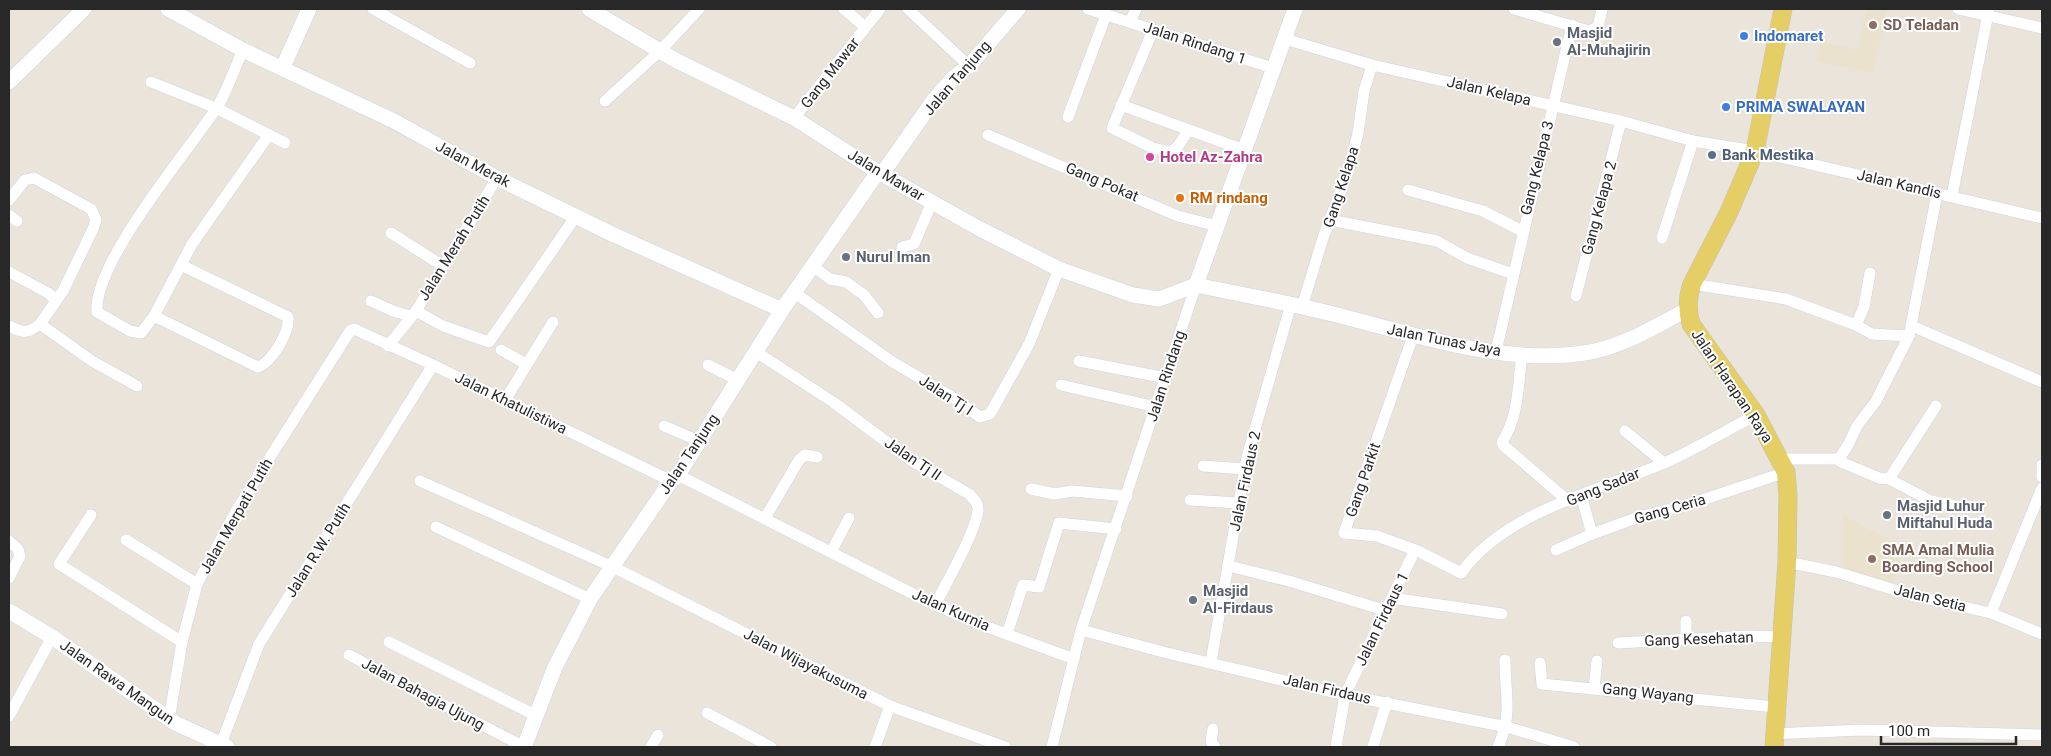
<svg xmlns="http://www.w3.org/2000/svg" width="2051" height="756" font-family="Roboto,sans-serif">
<style>
.education{fill:#eae2cc}
.lines{fill:none;stroke-linecap:round;stroke-linejoin:round}
.street-casing{stroke:#d1d3e0;stroke-width:12}
.secondary-casing{stroke:#d1d3e0;stroke-width:16}
.primary-casing{stroke:#c3c3c3;stroke-width:19}
.street{stroke:#fff;stroke-width:11}
.secondary{stroke:#fff;stroke-width:15}
.primary{stroke:#e5ce65;stroke-width:18}
.education-dot{fill:#8d6e63;stroke:#fff;stroke-width:2}
.shop-dot{fill:#3f7fe0;stroke:#fff;stroke-width:2}
.worship-dot{fill:#6b7280;stroke:#fff;stroke-width:2}
.service-dot{fill:#5c6f8a;stroke:#fff;stroke-width:2}
.hotel-dot{fill:#d1479c;stroke:#fff;stroke-width:2}
.food-dot{fill:#e8710a;stroke:#fff;stroke-width:2}
.labels{text-anchor:middle;stroke-width:4;stroke-linejoin:round;paint-order:stroke}
.education-label{font-size:15px;font-weight:bold;fill:#785e54;stroke:#fff;text-anchor:start}
.worship-label{font-size:15px;font-weight:bold;fill:#5b616d;stroke:#fff;text-anchor:start}
.shop-label{font-size:15px;font-weight:bold;fill:#366cbe;stroke:#fff;text-anchor:start}
.street-label{font-size:15px;fill:#282828;stroke:#fff}
.service-label{font-size:15px;font-weight:bold;fill:#4e5e75;stroke:#fff;text-anchor:start}
.hotel-label{font-size:15px;font-weight:bold;fill:#b23c85;stroke:#fff;text-anchor:start}
.food-label{font-size:15px;font-weight:bold;fill:#c56008;stroke:#fff;text-anchor:start}
</style>
<rect width="100%" height="100%" fill="#eae4db"/>
<g class="education">
<polygon points="1866,9 1887,9 1873,73 1816,61 1820,42 1857,50"/>
<polygon points="1842,515 1904,547 1893,584 1843,572"/>
</g>
<g class="lines">
<g class="street-casing">
<g id="street">
<polyline points="373,9 470,63"/>
<polyline points="844,9 865,27"/>
<polyline points="908,9 969,66"/>
<polyline points="1088,9 1273,68"/>
<polyline points="1514,9 1589,31 1598,27 1602,9"/>
<polyline points="1958,9 2042,28"/>
<polyline points="1130,22 1136,9"/>
<polyline points="1153,30 1112,128 1153,148 1171,152 1178,146 1188,131"/>
<polyline points="1285,39 1372,65 1621,121 1693,141 1755,151 2042,218"/>
<path d="M243,50C234,69 227,92 216,109C187,152 93,263 97,312L130,331L141,333L154,316L192,244L268,136"/>
<polyline points="151,82 216,108 285,143"/>
<polyline points="605,101 661,50 699,9"/>
<polyline points="1121,105 1244,150"/>
<polyline points="1068,117 1106,15"/>
<polyline points="794,118 880,9"/>
<polyline points="988,135 1178,216 1217,226"/>
<polyline points="1408,190 1483,211 1522,231"/>
<polyline points="1952,196 1989,9"/>
<polyline points="9,200 25,180 34,178 91,209 96,220 93,229 63,291 40,324 92,361 137,386"/>
<polyline points="9,215 17,221"/>
<polyline points="1330,220 1437,241 1467,258 1513,274"/>
<polyline points="391,233 443,266"/>
<polyline points="1662,238 1693,141"/>
<polyline points="902,247 914,244 932,202"/>
<polyline points="813,266 830,279 846,282 864,295 878,313"/>
<polyline points="9,272 48,293 56,300"/>
<polyline points="1692,284 1786,299 1856,325 1872,334 1909,336"/>
<polyline points="795,293 891,361 952,397 980,417 990,414 1029,344 1059,269"/>
<polyline points="1576,296 1621,121"/>
<polyline points="371,301 393,311 410,316"/>
<polyline points="1302,307 1323,238 1349,169 1358,133 1364,91 1372,65"/>
<polyline points="416,311 443,326 489,342 576,216"/>
<path d="M154,316L258,367C272,362 290,332 288,317L181,265"/>
<polyline points="1856,325 1864,307 1870,273"/>
<path d="M9,326C23,333 27,334 40,324"/>
<polyline points="1912,326 2042,382"/>
<path d="M1413,336L1344,533L1377,536L1418,551L1461,573C1505,512 1595,492 1662,464C1694,450 1725,431 1756,415"/>
<polyline points="388,346 416,311 497,178"/>
<polyline points="501,350 526,364"/>
<polyline points="1496,351 1572,25"/>
<path d="M756,352L833,402L912,461L969,494C974,499 979,504 978,511C974,536 947,581 935,605"/>
<path d="M1522,355C1518,383 1519,417 1502,442L1503,445L1568,501"/>
<polyline points="1079,361 1166,378"/>
<polyline points="708,365 738,380"/>
<polyline points="1061,385 1156,407"/>
<polyline points="505,400 553,322"/>
<polyline points="664,426 699,441"/>
<polyline points="1625,431 1664,463"/>
<polyline points="1779,459 1839,459 1841,462 1879,478 1889,479 1931,501 1964,508"/>
<polyline points="1839,459 1848,445 1857,426 1876,401 1909,336 1937,194"/>
<polyline points="2042,465 2042,477"/>
<polyline points="1203,466 1245,469"/>
<polyline points="678,475 935,605 979,624 1074,659"/>
<polyline points="1889,479 1936,406"/>
<polyline points="420,481 613,567 890,706 1005,747"/>
<polyline points="1031,489 1055,494 1072,491 1127,496"/>
<polyline points="1581,495 1592,534"/>
<polyline points="1190,500 1238,503"/>
<polyline points="91,515 59,564 182,642"/>
<polyline points="765,518 799,460 805,455 817,457"/>
<polyline points="436,527 590,599"/>
<polyline points="126,540 197,584"/>
<polyline points="9,541 18,549 20,556 9,578"/>
<polyline points="1556,550 1592,534 1639,517 1690,504 1786,472"/>
<polyline points="831,552 849,518"/>
<polyline points="1787,562 1836,572 1915,596 1991,613 2042,634"/>
<polyline points="1229,566 1289,581 1387,611"/>
<polyline points="1392,598 1502,614"/>
<polyline points="1991,613 2042,488"/>
<polyline points="1081,630 1167,653 1345,695 1507,727 1574,747"/>
<polyline points="1007,634 1023,585 1039,587 1059,523 1116,529"/>
<polyline points="1686,639 1686,621"/>
<polyline points="389,642 535,715"/>
<polyline points="1618,643 1748,636 1781,637"/>
<polyline points="349,655 524,747"/>
<polyline points="1211,662 1247,457 1291,304"/>
<polyline points="1540,663 1542,684 1775,707"/>
<polyline points="1594,688 1597,661"/>
<polyline points="707,713 771,747"/>
<polyline points="9,716 52,637"/>
<polyline points="169,720 182,642 197,584 236,511 350,331 354,329 433,365 671,481"/>
<polyline points="1213,729 1211,741 1215,747"/>
<polyline points="1774,734 1861,730 2042,735"/>
<polyline points="221,744 259,644 433,365"/>
<polyline points="1373,746 1387,702"/>
<polyline points="651,747 658,735"/>
<polyline points="875,747 890,706"/>
<polyline points="1052,747 1081,630 1196,285"/>
<polyline points="1336,747 1345,695 1415,550"/>
<path d="M1498,747C1513,713 1505,695 1505,660"/>
</g>
</g>
<g class="secondary-casing">
<g id="secondary">
<polyline points="168,9 243,50 394,121 497,178 614,235 782,310"/>
<polyline points="589,9 677,61 794,118 878,172 980,229 1059,269 1133,295 1159,299 1196,285"/>
<polyline points="283,67 309,9"/>
<polyline points="9,82 84,9"/>
<polyline points="882,174 933,101 954,77 969,66 1018,9"/>
<path d="M1196,285C1243,295 1290,303 1337,315C1417,335 1507,367 1590,352C1625,346 1656,325 1687,310"/>
<polyline points="1196,285 1295,9"/>
<polyline points="9,611 52,637 175,723 227,747"/>
<polyline points="524,747 555,667 590,599 671,481 678,475 782,310 878,172"/>
</g>
</g>
<g class="primary-casing">
<path id="primary" d="M1774,747L1787,562L1788,495L1786,472L1756,415L1691,324C1687,310 1687,298 1692,284L1729,212L1755,151L1783,9"/>
</g>
<use href="#street" class="street"/>
<use href="#secondary" class="secondary"/>
<use href="#primary" class="primary"/>
</g>
<g class="education-dot">
<circle cx="1873" cy="25" r="5"/>
<circle cx="1872" cy="559" r="5"/>
</g>
<g class="shop-dot">
<circle cx="1744" cy="36" r="5"/>
<circle cx="1726" cy="107" r="5"/>
</g>
<g class="worship-dot">
<circle cx="1557" cy="42" r="5"/>
<circle cx="846" cy="257" r="5"/>
<circle cx="1887" cy="515" r="5"/>
<circle cx="1193" cy="600" r="5"/>
</g>
<circle class="service-dot" cx="1712" cy="155" r="5"/>
<circle class="hotel-dot" cx="1150" cy="157" r="5"/>
<circle class="food-dot" cx="1180" cy="198" r="5"/>
<g class="labels">
<g class="education-label">
<text x="1883" y="30">SD Teladan</text>
<text x="1882" y="555">SMA Amal Mulia<tspan x="1882" dy="17">Boarding School</tspan></text>
</g>
<g class="worship-label">
<text x="1567" y="38">Masjid<tspan x="1567" dy="17">Al-Muhajirin</tspan></text>
<text x="856" y="262">Nurul Iman</text>
<text x="1897" y="511">Masjid Luhur<tspan x="1897" dy="17">Miftahul Huda</tspan></text>
<text x="1203" y="596">Masjid<tspan x="1203" dy="17">Al-Firdaus</tspan></text>
</g>
<g class="shop-label">
<text x="1754" y="41">Indomaret</text>
<text x="1736" y="112">PRIMA SWALAYAN</text>
</g>
<g class="street-label">
<text transform="translate(1195 43) rotate(18)" y="5">Jalan Rindang 1</text>
<text transform="translate(830 73) rotate(-52)" y="5">Gang Mawar</text>
<text transform="translate(957 78) rotate(-49)" y="5">Jalan Tanjung</text>
<text transform="translate(1489 91) rotate(13)" y="5">Jalan Kelapa</text>
<text transform="translate(473 164) rotate(28)" y="5">Jalan Merak</text>
<text transform="translate(1537 168) rotate(-76)" y="5">Gang Kelapa 3</text>
<text transform="translate(886 175) rotate(31)" y="5">Jalan Mawar</text>
<text transform="translate(1102 182) rotate(23)" y="5">Gang Pokat</text>
<text transform="translate(1899 184) rotate(13)" y="5">Jalan Kandis</text>
<text transform="translate(1341 187) rotate(-72)" y="5">Gang Kelapa</text>
<text transform="translate(1599 208) rotate(-75)" y="5">Gang Kelapa 2</text>
<text transform="translate(454 248) rotate(-58)" y="5">Jalan Merah Putih</text>
<text transform="translate(1444 340) rotate(11)" y="5">Jalan Tunas Jaya</text>
<text transform="translate(1166 376) rotate(-72)" y="5">Jalan Rindang</text>
<text transform="translate(1732 386) rotate(56)" y="5">Jalan Harapan Raya</text>
<text transform="translate(946 395) rotate(33)" y="5">Jalan Tj I</text>
<text transform="translate(511 403) rotate(26)" y="5">Jalan Khatulistiwa</text>
<text transform="translate(689 454) rotate(-56)" y="5">Jalan Tanjung</text>
<text transform="translate(913 459) rotate(34)" y="5">Jalan Tj II</text>
<text transform="translate(1363 480) rotate(-71)" y="5">Gang Parkit</text>
<text transform="translate(1245 481) rotate(-78)" y="5">Jalan Firdaus 2</text>
<text transform="translate(1603 487) rotate(-22)" y="5">Gang Sadar</text>
<text transform="translate(1670 509) rotate(-16)" y="5">Gang Ceria</text>
<text transform="translate(236 516) rotate(-60)" y="5">Jalan Merpati Putih</text>
<text transform="translate(318 550) rotate(-58)" y="5">Jalan R.W. Putih</text>
<text transform="translate(1930 598) rotate(14)" y="5">Jalan Setia</text>
<text transform="translate(951 610) rotate(24)" y="5">Jalan Kurnia</text>
<text transform="translate(1382 619) rotate(-64)" y="5">Jalan Firdaus 1</text>
<text transform="translate(1699 639) rotate(-2)" y="5">Gang Kesehatan</text>
<text transform="translate(806 664) rotate(27)" y="5">Jalan Wijayakusuma</text>
<text transform="translate(117 682) rotate(35)" y="5">Jalan Rawa Mangun</text>
<text transform="translate(1327 689) rotate(13)" y="5">Jalan Firdaus</text>
<text transform="translate(1648 693) rotate(6)" y="5">Gang Wayang</text>
<text transform="translate(423 694) rotate(28)" y="5">Jalan Bahagia Ujung</text>
</g>
<g class="service-label">
<text x="1722" y="160">Bank Mestika</text>
</g>
<g class="hotel-label">
<text x="1160" y="162">Hotel Az-Zahra</text>
</g>
<g class="food-label">
<text x="1190" y="203">RM rindang</text>
</g>
</g>
<rect width="2051" height="756" fill="none" stroke="#282828" stroke-width="20"/>
<path d="M1881 736v8h135v-8" fill="none" stroke="#282828" stroke-width="2.5"/>
<text x="1888" y="736" font-size="15" fill="#282828" stroke="#ffffff" stroke-width="4" paint-order="stroke">100 m</text>
</svg>
